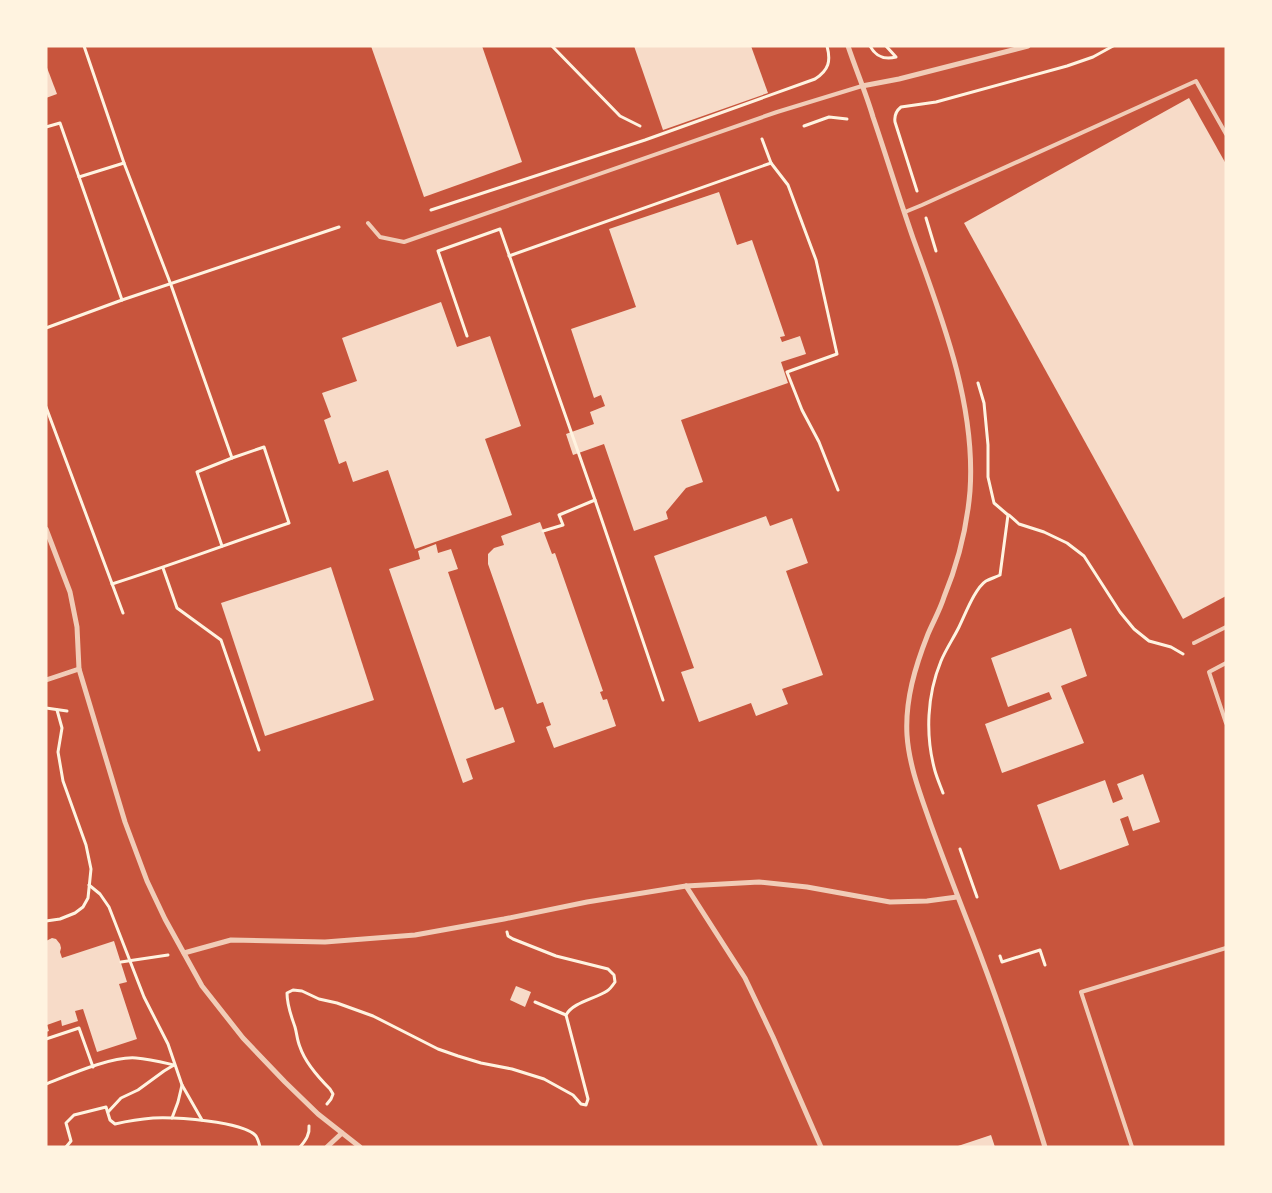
<svg xmlns="http://www.w3.org/2000/svg" width="1272" height="1193" font-family="'Varela Round',sans-serif">
<style>
.building{fill:#f7dbc8}
.lines{fill:none;stroke-linecap:round;stroke-linejoin:round}
.path{stroke:#fff3e0;stroke-width:3}
.service{stroke:#f1ccb7;stroke-width:4}
.minor{stroke:#f1ccb7;stroke-width:5}
</style>
<rect width="100%" height="100%" fill="#c8553d"/>
<g class="building">
<polygon points="371,46 482,46 522,162 424,197"/>
<polygon points="634,46 751,46 768,93 663,130"/>
<polygon points="46,65 57,94 46,98"/>
<polygon points="1189,98 1226,164 1226,596 1183,619 964,223"/>
<polygon points="719,192 737,245 752,240 785,336 780,337 782,342 800,336 806,354 781,362 788,383 681,420 703,482 686,488 666,512 668,519 634,531 604,444 573,455 566,434 594,424 590,412 605,406 601,395 594,398 571,329 636,307 609,229"/>
<polygon points="441,302 457,347 490,336 521,426 485,439 512,515 415,549 388,470 353,482 346,461 339,464 324,420 331,417 322,393 357,381 342,338"/>
<polygon points="766,516 770,526 792,518 808,563 786,571 823,675 782,689 788,704 756,716 751,703 699,722 681,672 694,668 654,556"/>
<polygon points="540,522 552,554 555,553 603,691 600,692 603,700 607,699 616,726 554,748 546,727 551,725 543,702 537,704 488,564 488,554 494,548 504,545 501,536"/>
<polygon points="436,544 438,553 451,549 458,569 448,572 495,710 503,707 515,742 466,759 473,779 463,783 389,569 420,559 418,551"/>
<polygon points="331,567 374,700 265,736 221,603"/>
<polygon points="1071,628 1087,676 1061,686 1084,743 1002,773 985,724 1052,699 1049,692 1008,707 991,658"/>
<polygon points="1143,774 1160,822 1133,831 1128,816 1120,819 1129,845 1060,870 1037,805 1105,780 1113,803 1123,799 1117,784"/>
<polygon points="52,938 56,939 60,944 61,948 60,952 62,958 114,941 127,982 119,984 137,1039 97,1052 83,1009 75,1011 78,1021 62,1026 61,1020 47,1025 49,1031 46,1032 46,941"/>
<polygon points="516,986 531,992 525,1007 510,1000"/>
<polygon points="991,1135 995,1147 958,1147 958,1146"/>
</g>
<g class="lines">
<g class="path">
<polyline points="552,46 620,116 640,126"/>
<path d="M870,46C876,57 884,60 896,57L886,46"/>
<polyline points="804,126 829,117 847,119"/>
<polyline points="46,127 60,123 79,177 124,163 84,46"/>
<polyline points="771,163 788,185 816,260 837,354 787,372 802,410 819,442 838,490"/>
<path d="M917,191L895,122C894,115 896,111 901,107L936,102L1067,66L1093,57L1113,46"/>
<path d="M431,210L645,140L815,79C829,70 831,61 827,46"/>
<polyline points="926,218 936,251"/>
<polyline points="509,256 771,163 762,139"/>
<polyline points="122,300 339,227"/>
<polyline points="46,328 122,300 79,177"/>
<polyline points="467,336 438,251 500,229 595,500 663,700"/>
<polyline points="46,407 123,613"/>
<polyline points="1009,515 1019,524 1044,532 1067,543 1084,556 1120,612 1134,629 1149,641 1171,647 1183,654"/>
<polyline points="543,531 563,525 559,515 595,500"/>
<polyline points="222,546 197,472 232,458"/>
<polyline points="163,568 177,608 221,640 259,750"/>
<path d="M112,584C172,565 230,543 289,523L264,447L232,458L171,285L124,163"/>
<polyline points="46,708 67,711"/>
<path d="M943,793C940,785 937,778 935,771C925,735 927,695 941,661C946,649 953,639 959,627C965,615 975,588 986,581C990,579 996,577 1000,575L1008,515L994,503L988,477V445L984,403L978,383"/>
<polyline points="960,849 977,897"/>
<polyline points="89,885 100,894 109,907 144,997 168,1044 182,1085 178,1102 172,1118"/>
<polyline points="46,921 60,919 75,913 83,907 88,898 91,869 86,845 63,781 58,752 62,728 57,710"/>
<polyline points="1000,956 1002,962 1040,950 1045,965"/>
<polyline points="121,962 168,955"/>
<polyline points="535,1002 566,1015"/>
<polyline points="46,1039 79,1028 93,1067"/>
<path d="M46,1084C69,1075 112,1056 136,1058C149,1059 161,1062 174,1065"/>
<polyline points="182,1085 202,1120"/>
<path d="M327,1104L331,1099L333,1094L330,1089C318,1077 305,1062 300,1047C297,1040 297,1034 295,1027C291,1015 287,1006 287,993L293,990L302,991L319,999L337,1003L373,1016L438,1049L458,1056L481,1063L512,1069L544,1079L573,1095L581,1104L586,1105L588,1099L566,1015C573,1002 595,999 607,991C610,989 613,985 615,982L614,975L608,969L556,956L513,939L508,936L507,932"/>
<polyline points="108,1112 121,1098 138,1090 164,1071 174,1065"/>
<path d="M66,1147L71,1141L66,1123L74,1115L106,1107L110,1120L115,1124C128,1121 140,1119 153,1118C174,1117 243,1121 256,1136C258,1139 259,1143 260,1147"/>
<path d="M300,1147C306,1140 310,1134 309,1126"/>
</g>
<g class="service">
<polyline points="905,212 922,205 1196,81 1226,134"/>
<polyline points="368,223 380,237 404,242 777,112 862,86"/>
<polyline points="1194,643 1226,627"/>
<polyline points="1226,663 1209,672 1226,723"/>
<polyline points="1132,1147 1081,992 1226,948"/>
</g>
<g class="minor">
<path d="M848,46C856,70 866,93 873,117C887,158 899,198 913,238C942,318 976,405 970,491C967,527 958,563 944,597C940,610 933,622 928,634C915,667 905,700 907,735C909,766 921,796 931,825C944,861 958,897 972,933C999,1003 1023,1075 1045,1147"/>
<polyline points="862,86 899,79 1028,46"/>
<polyline points="46,529 70,592 77,627 79,669 125,822 147,881 165,919 202,986 243,1038 285,1082 318,1114 360,1147"/>
<polyline points="46,680 79,669"/>
<polyline points="686,886 745,978 773,1037 821,1147"/>
<polyline points="184,953 231,940 325,942 415,935 504,919 587,902 686,886 759,882 807,887 890,902 927,901 957,897"/>
<polyline points="327,1147 342,1133"/>
</g>
</g>
<rect width="1272" height="1193" fill="none" stroke="#fff3e0" stroke-width="95"/>
</svg>
